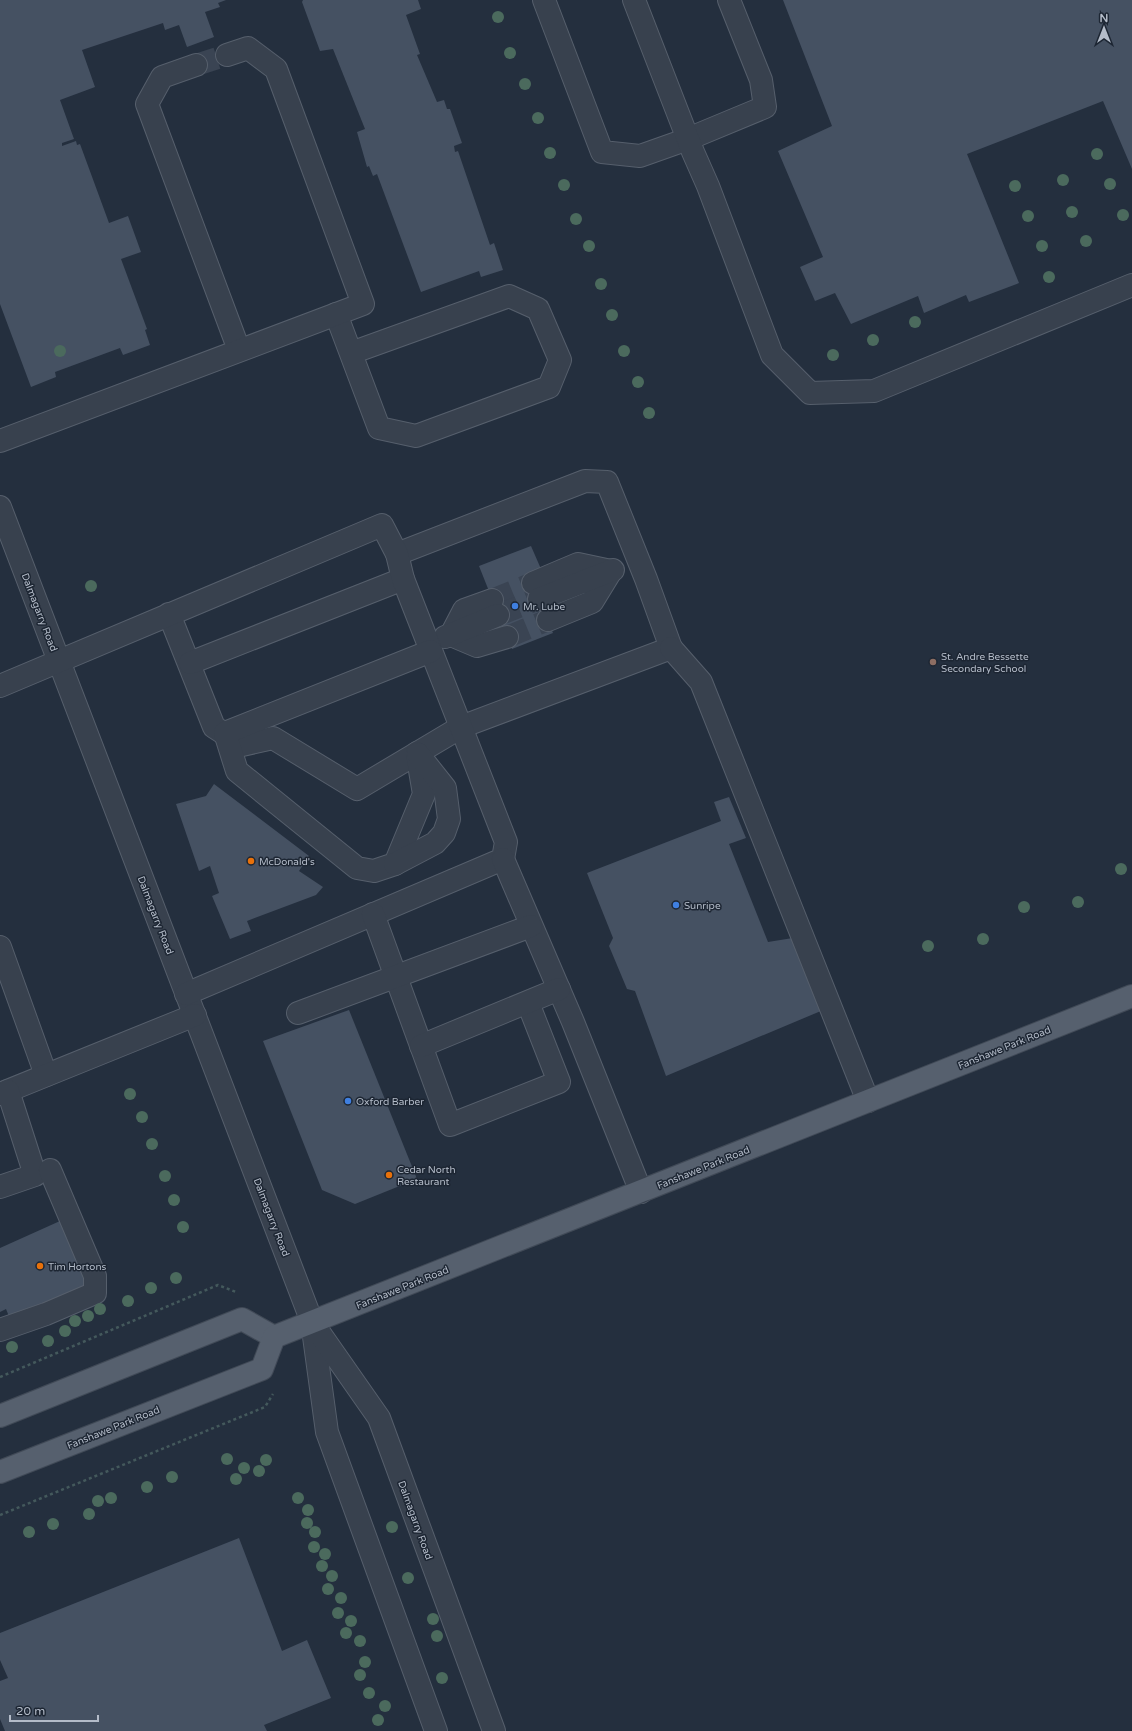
<svg xmlns="http://www.w3.org/2000/svg" width="1132" height="1731" font-family="'Varela Round',sans-serif">
<style>
.building{fill:#455162}
.lines{fill:none;stroke-linecap:round;stroke-linejoin:round}
.minor-tunnel{stroke:#3a4453;stroke-width:22;stroke-dasharray:22 11;stroke-linecap:butt}
.minor-casing{stroke:#565f6c;stroke-width:24}
.major-casing{stroke:#414a57;stroke-width:24}
.path{stroke:#44595c;stroke-width:2.5;stroke-dasharray:3 3;stroke-linecap:butt}
.minor{stroke:#38414e;stroke-width:22}
.major{stroke:#56606e;stroke-width:22}
.tree{fill:#4b6a5d}
.shop-dot{fill:#3f7fe0;stroke:#1d2633;stroke-width:1.5}
.education-dot{fill:#8d6e63;stroke:#1d2633;stroke-width:1.5}
.food-dot{fill:#e8710a;stroke:#1d2633;stroke-width:1.5}
.labels{text-anchor:middle;stroke-width:3;stroke-linejoin:round;paint-order:stroke}
.poi-label{font-size:10px;fill:#b4bcc9;stroke:#1d2633;text-anchor:start}
.street-label{font-size:10px;fill:#b4bcc9;stroke:#1d2633}
</style>
<rect width="100%" height="100%" fill="#242f3e"/>
<g class="building">
<polygon points="0,0 226,0 218,3 220,7 205,12 214,37 187,47 179,25 165,30 163,23 82,50 95,87 60,100 74,139 62,143 62,146 76,141 77,145 80,144 109,223 128,216 141,252 121,259 147,329 145,330 150,345 123,355 120,348 55,372 56,377 31,387 0,304"/>
<polygon points="303,0 418,0 421,9 406,15 420,54 417,55 437,102 444,100 447,109 450,109 462,143 454,146 455,152 458,151 490,245 494,243 503,270 481,277 479,271 421,292 377,174 373,176 369,166 367,167 357,132 365,129 333,49 320,51 302,2"/>
<polygon points="783,0 1132,0 1132,169 1103,101 967,154 1019,283 969,302 966,295 924,313 918,296 851,324 835,293 815,301 800,267 823,257 778,151 832,126"/>
<polygon points="531,546 541,569 529,573 553,633 512,649 479,566"/>
<polygon points="214,784 309,856 299,871 323,887 316,895 247,921 251,931 230,939 212,896 219,893 210,866 199,871 176,804 206,796"/>
<polygon points="729,797 746,838 729,844 768,942 799,937 828,1008 666,1076 635,991 627,989 609,946 613,938 587,873 721,821 714,802"/>
<polygon points="349,1010 417,1179 355,1204 322,1190 263,1041"/>
<polygon points="60,1221 88,1284 10,1319 6,1309 0,1312 0,1248"/>
<polygon points="239,1538 282,1651 307,1640 331,1698 264,1725 267,1731 5,1731 0,1719 0,1681 8,1678 0,1660 0,1633"/>
</g>
<g class="lines">
<g class="minor-tunnel">
<polyline points="196,65 227,55"/>
<polyline points="492,600 533,583"/>
<polyline points="498,615 539,599"/>
<polyline points="507,637 548,620"/>
</g>
<g class="minor-casing">
<g id="minor">
<polyline points="544,0 602,152 640,156 688,139 765,107 761,80 729,0"/>
<polyline points="634,0 693,152 708,186 772,355 810,393 874,391 1132,285"/>
<polyline points="196,65 162,77 147,104 239,350"/>
<polyline points="336,314 379,428 416,436 549,387 560,360 538,309 509,296 351,353"/>
<polyline points="0,441 363,304 276,69 248,48 227,55"/>
<polyline points="0,507 312,1322 327,1432 436,1731"/>
<polyline points="533,583 578,564 611,571 592,602 548,620"/>
<polyline points="539,599 613,570"/>
<polyline points="492,600 464,610 451,635 477,646 507,637"/>
<polyline points="169,614 214,727 242,745 273,738 357,789 461,727 671,648 646,579 607,482 585,481 397,554"/>
<polyline points="445,637 498,615"/>
<polyline points="671,648 701,682 868,1101"/>
<polyline points="190,663 403,579"/>
<polyline points="0,686 382,525 397,554 403,579 506,842 503,859 186,994"/>
<polyline points="417,753 424,794 395,864 374,871 357,868 237,771 225,733 431,651"/>
<polyline points="503,859 573,1022 641,1192"/>
<polyline points="395,864 435,843 444,833 449,819 445,788 418,754"/>
<polyline points="373,914 450,1125 559,1082 528,1003"/>
<polyline points="0,947 46,1075"/>
<polyline points="298,1013 531,926"/>
<polyline points="421,1046 559,989"/>
<polyline points="0,1094 195,1015"/>
<polyline points="0,1187 35,1175 8,1091"/>
<polyline points="314,1325 379,1418 494,1731"/>
<polyline points="0,1330 46,1314 95,1293 95,1276 50,1170"/>
</g>
</g>
<g class="major-casing">
<g id="major">
<polyline points="0,1416 242,1319 274,1337"/>
<polyline points="0,1472 262,1369 274,1337 1132,996"/>
</g>
</g>
<g class="path">
<polyline points="0,1377 218,1285 236,1292"/>
<polyline points="0,1515 265,1407 273,1394"/>
</g>
<use href="#minor" class="minor"/>
<use href="#major" class="major"/>
</g>
<g class="tree">
<circle cx="498" cy="17" r="6"/>
<circle cx="510" cy="53" r="6"/>
<circle cx="525" cy="84" r="6"/>
<circle cx="538" cy="118" r="6"/>
<circle cx="550" cy="153" r="6"/>
<circle cx="1097" cy="154" r="6"/>
<circle cx="1063" cy="180" r="6"/>
<circle cx="1110" cy="184" r="6"/>
<circle cx="564" cy="185" r="6"/>
<circle cx="1015" cy="186" r="6"/>
<circle cx="1072" cy="212" r="6"/>
<circle cx="1123" cy="215" r="6"/>
<circle cx="1028" cy="216" r="6"/>
<circle cx="576" cy="219" r="6"/>
<circle cx="1086" cy="241" r="6"/>
<circle cx="589" cy="246" r="6"/>
<circle cx="1042" cy="246" r="6"/>
<circle cx="1049" cy="277" r="6"/>
<circle cx="601" cy="284" r="6"/>
<circle cx="612" cy="315" r="6"/>
<circle cx="915" cy="322" r="6"/>
<circle cx="873" cy="340" r="6"/>
<circle cx="60" cy="351" r="6"/>
<circle cx="624" cy="351" r="6"/>
<circle cx="833" cy="355" r="6"/>
<circle cx="638" cy="382" r="6"/>
<circle cx="649" cy="413" r="6"/>
<circle cx="91" cy="586" r="6"/>
<circle cx="1121" cy="869" r="6"/>
<circle cx="1078" cy="902" r="6"/>
<circle cx="1024" cy="907" r="6"/>
<circle cx="983" cy="939" r="6"/>
<circle cx="928" cy="946" r="6"/>
<circle cx="130" cy="1094" r="6"/>
<circle cx="142" cy="1117" r="6"/>
<circle cx="152" cy="1144" r="6"/>
<circle cx="165" cy="1176" r="6"/>
<circle cx="174" cy="1200" r="6"/>
<circle cx="183" cy="1227" r="6"/>
<circle cx="176" cy="1278" r="6"/>
<circle cx="151" cy="1288" r="6"/>
<circle cx="128" cy="1301" r="6"/>
<circle cx="100" cy="1309" r="6"/>
<circle cx="88" cy="1316" r="6"/>
<circle cx="75" cy="1321" r="6"/>
<circle cx="65" cy="1331" r="6"/>
<circle cx="48" cy="1341" r="6"/>
<circle cx="12" cy="1347" r="6"/>
<circle cx="227" cy="1459" r="6"/>
<circle cx="266" cy="1460" r="6"/>
<circle cx="244" cy="1468" r="6"/>
<circle cx="259" cy="1471" r="6"/>
<circle cx="172" cy="1477" r="6"/>
<circle cx="236" cy="1479" r="6"/>
<circle cx="147" cy="1487" r="6"/>
<circle cx="111" cy="1498" r="6"/>
<circle cx="298" cy="1498" r="6"/>
<circle cx="98" cy="1501" r="6"/>
<circle cx="308" cy="1510" r="6"/>
<circle cx="89" cy="1514" r="6"/>
<circle cx="307" cy="1523" r="6"/>
<circle cx="53" cy="1524" r="6"/>
<circle cx="392" cy="1527" r="6"/>
<circle cx="29" cy="1532" r="6"/>
<circle cx="315" cy="1532" r="6"/>
<circle cx="314" cy="1547" r="6"/>
<circle cx="325" cy="1554" r="6"/>
<circle cx="322" cy="1566" r="6"/>
<circle cx="332" cy="1576" r="6"/>
<circle cx="408" cy="1578" r="6"/>
<circle cx="328" cy="1589" r="6"/>
<circle cx="341" cy="1598" r="6"/>
<circle cx="338" cy="1613" r="6"/>
<circle cx="433" cy="1619" r="6"/>
<circle cx="351" cy="1621" r="6"/>
<circle cx="346" cy="1633" r="6"/>
<circle cx="437" cy="1636" r="6"/>
<circle cx="360" cy="1641" r="6"/>
<circle cx="365" cy="1662" r="6"/>
<circle cx="360" cy="1675" r="6"/>
<circle cx="442" cy="1678" r="6"/>
<circle cx="369" cy="1693" r="6"/>
<circle cx="385" cy="1706" r="6"/>
<circle cx="378" cy="1720" r="6"/>
</g>
<g class="shop-dot">
<circle cx="515" cy="606" r="4"/>
<circle cx="676" cy="905" r="4"/>
<circle cx="348" cy="1101" r="4"/>
</g>
<circle class="education-dot" cx="933" cy="662" r="4"/>
<g class="food-dot">
<circle cx="251" cy="861" r="4"/>
<circle cx="389" cy="1175" r="4"/>
<circle cx="40" cy="1266" r="4"/>
</g>
<g class="labels">
<g class="poi-label">
<text x="523" y="610">Mr. Lube</text>
<text x="941" y="660">St. Andre Bessette<tspan x="941" dy="12">Secondary School</tspan></text>
<text x="259" y="865">McDonald's</text>
<text x="684" y="909">Sunripe</text>
<text x="356" y="1105">Oxford Barber</text>
<text x="397" y="1173">Cedar North<tspan x="397" dy="12">Restaurant</tspan></text>
<text x="48" y="1270">Tim Hortons</text>
</g>
<g class="street-label">
<text transform="translate(40 612) rotate(69)" y="4">Dalmagarry Road</text>
<text transform="translate(156 915) rotate(69)" y="4">Dalmagarry Road</text>
<text transform="translate(1004 1047) rotate(-22)" y="4">Fanshawe Park Road</text>
<text transform="translate(703 1167) rotate(-22)" y="4">Fanshawe Park Road</text>
<text transform="translate(272 1217) rotate(69)" y="4">Dalmagarry Road</text>
<text transform="translate(402 1287) rotate(-22)" y="4">Fanshawe Park Road</text>
<text transform="translate(113 1427) rotate(-22)" y="4">Fanshawe Park Road</text>
<text transform="translate(416 1520) rotate(70)" y="4">Dalmagarry Road</text>
</g>
</g>
<g transform="translate(1104 28)" stroke="#1d2633" stroke-width="3" paint-order="stroke">
<path d="M0-3L7 15L0 10L-7 15Z" fill="#b4bcc9"/>
<text y="-6" font-size="11" font-weight="bold" text-anchor="middle" fill="#b4bcc9">N</text>
</g>
<path d="M10 1715v6h88v-6" fill="none" stroke="#b4bcc9" stroke-width="2"/>
<text x="16" y="1715" font-size="12" fill="#b4bcc9" stroke="#1d2633" stroke-width="3" paint-order="stroke">20 m</text>
</svg>
